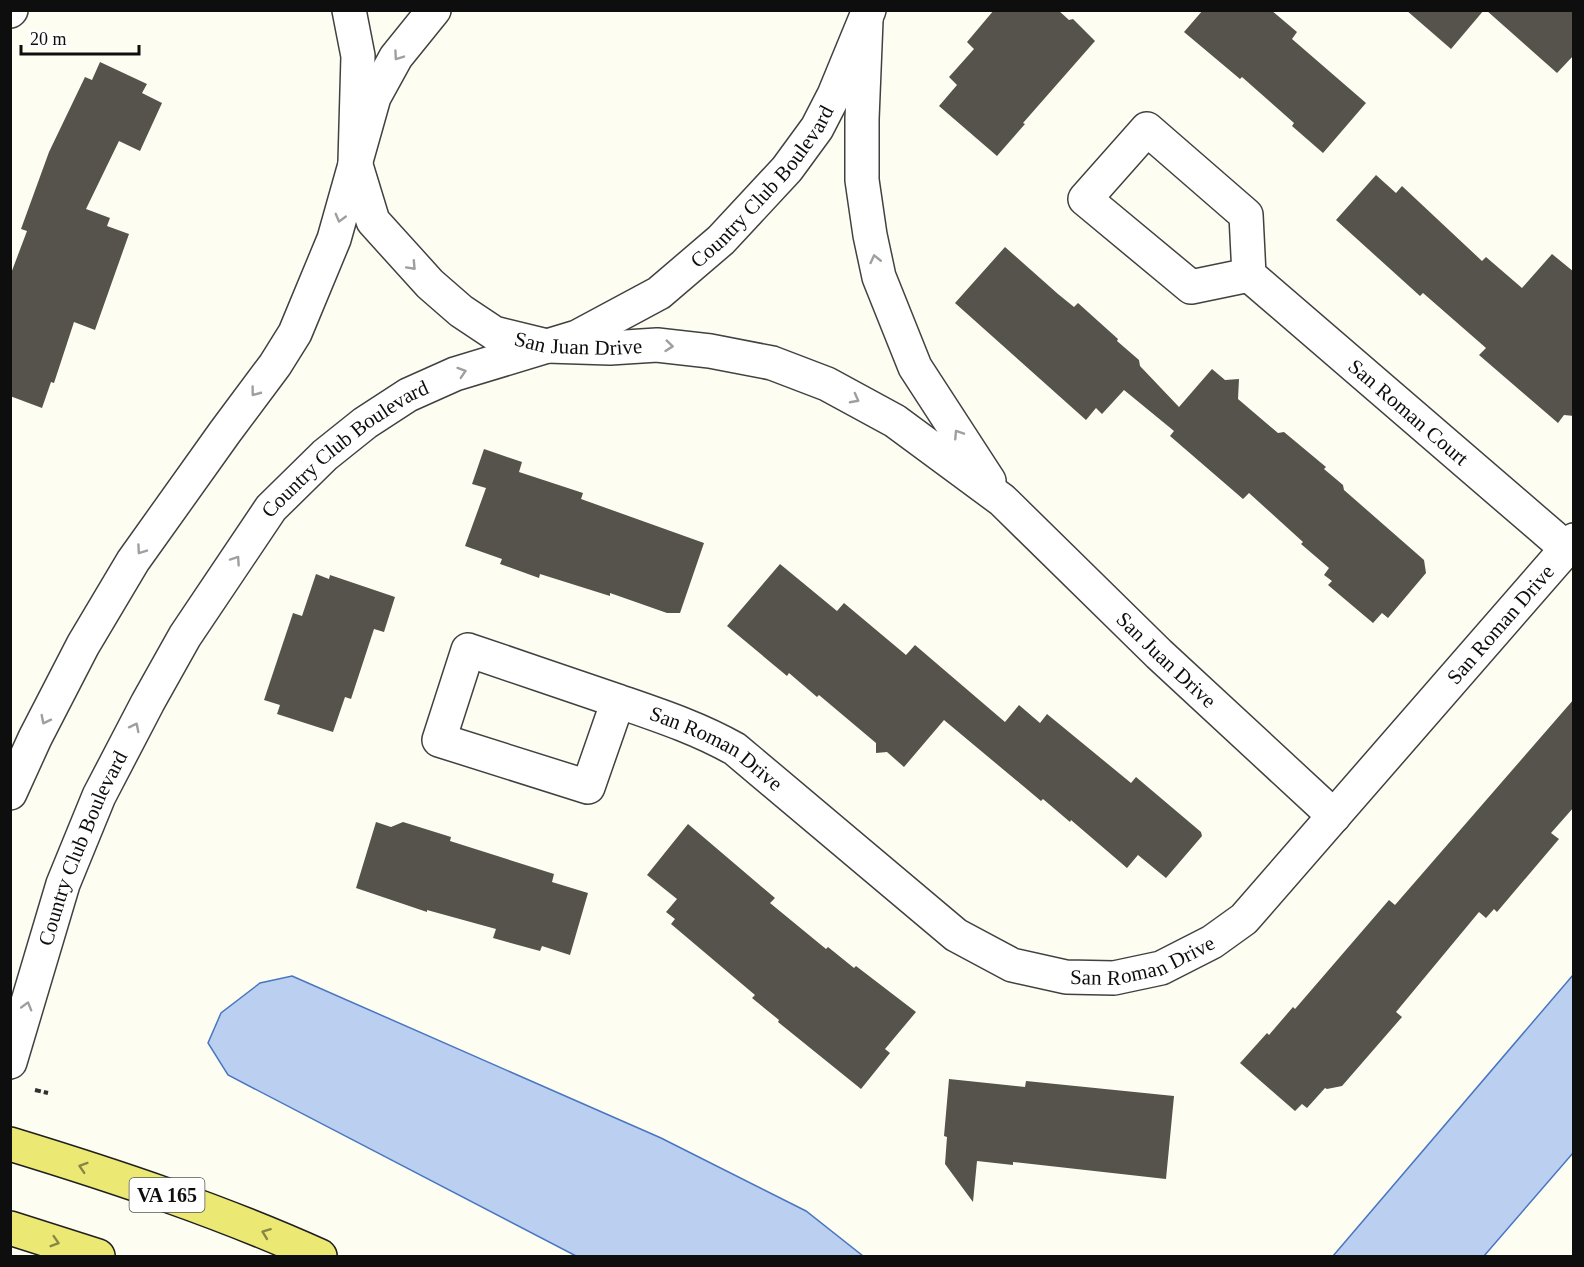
<svg xmlns="http://www.w3.org/2000/svg" width="1584" height="1267" font-family="Georgia,serif">
<style>
.water{fill:#bbd0f0;stroke:#4976c0;stroke-width:1.5}
.building{fill:#56524c}
.lines{fill:none;stroke-linecap:round;stroke-linejoin:round}
.minor-casing{stroke:#414141;stroke-width:36}
.tertiary-casing{stroke:#414141;stroke-width:36}
.primary-casing{stroke:#1f1f1f;stroke-width:36}
.path{stroke:#303030;stroke-width:4;stroke-dasharray:6 3;stroke-linecap:butt}
.minor{stroke:#fff;stroke-width:33}
.tertiary{stroke:#fff;stroke-width:33}
.primary{stroke:#ebe874;stroke-width:33}
.oneway{stroke:#9f9f9f}
.oneway2{stroke:#888646}
.labels{text-anchor:middle;stroke-width:6;stroke-linejoin:round;paint-order:stroke}
.shield{fill:#fff;stroke:#565656;stroke-width:1.5}
.shield-label{font-size:20px;font-weight:bold;fill:#0e0e0e}
.street-label{font-size:21px;fill:#0e0e0e;stroke:#fff}
</style>
<rect width="100%" height="100%" fill="#fdfef1"/>
<g class="water">
<polygon points="1573,975 1573,1153 1484,1256 1333,1256"/>
<polygon points="292,976 661,1138 806,1211 863,1256 576,1256 228,1075 208,1043 221,1013 260,983"/>
</g>
<g class="building">
<polygon points="994,10 1058,10 1069,20 1073,19 1095,41 1023,123 1025,124 997,156 939,106 957,85 949,77 974,49 967,42"/>
<polygon points="1203,10 1271,10 1297,32 1292,39 1366,103 1323,153 1292,126 1294,123 1242,77 1240,79 1184,32"/>
<polygon points="1406,10 1484,10 1451,49"/>
<polygon points="1486,10 1574,10 1574,55 1557,73"/>
<polygon points="100,62 147,84 142,93 162,103 140,151 119,141 86,209 110,218 107,226 129,234 95,330 74,322 54,383 51,382 42,408 10,396 10,276 27,231 21,229 49,152 85,77 92,80"/>
<polygon points="1376,175 1396,193 1402,186 1482,261 1486,257 1522,288 1552,254 1574,272 1574,416 1564,415 1558,423 1479,355 1486,348 1423,293 1420,296 1336,220"/>
<polygon points="1005,247 1058,294 1074,307 1078,303 1118,339 1117,341 1139,360 1140,366 1179,407 1212,369 1225,380 1239,379 1238,399 1278,433 1284,432 1326,467 1324,469 1343,485 1344,490 1424,560 1426,573 1388,618 1382,613 1373,623 1328,585 1332,581 1324,575 1329,568 1301,544 1303,542 1249,493 1243,499 1170,436 1174,431 1124,390 1102,414 1096,408 1086,420 955,303"/>
<polygon points="484,449 522,462 519,472 583,493 581,499 704,543 680,613 667,613 610,593 610,596 540,574 539,578 500,564 502,559 465,546 486,488 472,484"/>
<polygon points="780,564 837,611 844,603 906,655 915,645 1005,722 1019,705 1040,723 1047,714 1131,783 1136,777 1201,832 1202,836 1166,878 1138,855 1127,868 1071,820 1070,822 1043,799 1041,801 944,720 904,767 887,752 876,753 876,743 819,695 817,697 789,673 787,676 727,626"/>
<polygon points="316,574 329,579 330,575 395,597 384,632 374,629 351,699 345,697 333,732 277,714 280,705 264,700 293,613 302,616"/>
<polygon points="1574,699 1574,807 1551,833 1559,839 1497,912 1494,909 1486,918 1479,912 1396,1012 1402,1017 1342,1086 1327,1089 1325,1088 1307,1108 1302,1104 1295,1111 1240,1063 1267,1033 1269,1035 1293,1007 1295,1009 1389,900 1395,905"/>
<polygon points="376,822 391,827 403,822 451,837 450,841 554,874 552,882 588,893 570,955 542,946 540,951 493,938 496,929 427,910 427,912 356,888"/>
<polygon points="688,824 775,898 770,903 826,949 828,947 854,968 856,966 916,1012 885,1049 890,1053 861,1089 778,1022 779,1020 752,998 755,995 671,924 675,919 666,912 677,899 647,875"/>
<polygon points="949,1079 1025,1087 1026,1081 1174,1096 1166,1179 1013,1162 1013,1165 977,1161 973,1202 945,1164 947,1137 944,1136"/>
</g>
<g class="lines">
<g class="minor-casing">
<g id="minor">
<path id="s1" d="M349,10L358,56L355,162L373,221L430,284L461,311L494,333L547,346L610,348L657,345L710,351L772,363L827,384L895,421L1002,500L1159,654L1334,816"/>
<polyline points="10,11 11,10"/>
<polyline points="866,20 862,119 862,180 870,235 879,277 915,367 989,481"/>
<path id="s2" d="M1249,275L1191,287L1085,199L1147,129L1246,215L1249,275L1566,548"/>
<path id="s3" d="M618,701L588,787L439,740L468,650C516,666 564,683 612,699C655,714 696,727 735,749L956,935L1012,965L1066,977L1114,978L1161,968L1212,942L1244,919L1574,540"/>
</g>
</g>
<g class="tertiary-casing">
<g id="tertiary">
<polyline points="10,793 35,738 83,645 133,561 225,432 275,365 295,333 334,239 374,97 396,57 434,10"/>
<path id="s4" d="M10,1062L63,884L99,796L148,702L185,636L271,508L325,455L365,423L408,395L455,374L577,337L659,293L721,240L787,169L817,128L834,95L869,10"/>
</g>
</g>
<g class="primary-casing">
<g id="primary">
<path d="M10,1144C115,1176 220,1211 320,1256"/>
<polyline points="10,1228 98,1256"/>
</g>
</g>
<polyline class="path" points="35,1090 48,1093"/>
<use href="#minor" class="minor"/>
<use href="#tertiary" class="tertiary"/>
<use href="#primary" class="primary"/>
</g>
<defs><path id="oneway-chevron" d="M-2-3.5L2.5 0L-2 3.5" fill="none" stroke-width="1.6" stroke-linecap="round" stroke-linejoin="round" transform="scale(1.5)"/></defs>
<g class="oneway">
<use href="#oneway-chevron" transform="translate(398 56) rotate(125)"/>
<use href="#oneway-chevron" transform="translate(340 218) rotate(105)"/>
<use href="#oneway-chevron" transform="translate(875 259) rotate(-103)"/>
<use href="#oneway-chevron" transform="translate(412 266) rotate(47)"/>
<use href="#oneway-chevron" transform="translate(669 346) rotate(6)"/>
<use href="#oneway-chevron" transform="translate(462 372) rotate(-18)"/>
<use href="#oneway-chevron" transform="translate(255 392) rotate(127)"/>
<use href="#oneway-chevron" transform="translate(855 399) rotate(28)"/>
<use href="#oneway-chevron" transform="translate(958 434) rotate(-123)"/>
<use href="#oneway-chevron" transform="translate(141 550) rotate(125)"/>
<use href="#oneway-chevron" transform="translate(236 560) rotate(-56)"/>
<use href="#oneway-chevron" transform="translate(45 720) rotate(117)"/>
<use href="#oneway-chevron" transform="translate(135 727) rotate(-63)"/>
<use href="#oneway-chevron" transform="translate(27 1006) rotate(-74)"/>
</g>
<g class="oneway2">
<use href="#oneway-chevron" transform="translate(83 1167) rotate(-162)"/>
<use href="#oneway-chevron" transform="translate(266 1233) rotate(-159)"/>
<use href="#oneway-chevron" transform="translate(55 1242) rotate(17)"/>
</g>
<g class="labels">
<rect class="shield" x="129.5" y="1178" width="75" height="34" rx="4.5"/>
<g class="shield-label">
<text x="167" y="1202">VA 165</text>
</g>
<g class="street-label">
<text dy="7" stroke="none"><textPath href="#s4" startOffset="1216">Country Club Boulevard</textPath></text>
<text dy="7" stroke="none"><textPath href="#s1" startOffset="466">San Juan Drive</textPath></text>
<text dy="7" stroke="none"><textPath href="#s2" startOffset="692">San Roman Court</textPath></text>
<text dy="7" stroke="none"><textPath href="#s4" startOffset="712">Country Club Boulevard</textPath></text>
<text dy="7" stroke="none"><textPath href="#s3" startOffset="1618">San Roman Drive</textPath></text>
<text dy="7" stroke="none"><textPath href="#s1" startOffset="1160">San Juan Drive</textPath></text>
<text dy="7" stroke="none"><textPath href="#s3" startOffset="610">San Roman Drive</textPath></text>
<text dy="7" stroke="none"><textPath href="#s4" startOffset="226">Country Club Boulevard</textPath></text>
<text dy="7" stroke="none"><textPath href="#s3" startOffset="1114">San Roman Drive</textPath></text>
</g>
</g>
<rect width="1584" height="1267" fill="none" stroke="#0e0e0e" stroke-width="24"/>
<path d="M21 45v9h118v-9" fill="none" stroke="#0e0e0e" stroke-width="3"/>
<text x="30" y="45" font-size="18" fill="#0e0e0e" stroke="#ffffff" stroke-width="4.5" paint-order="stroke">20 m</text>
</svg>
